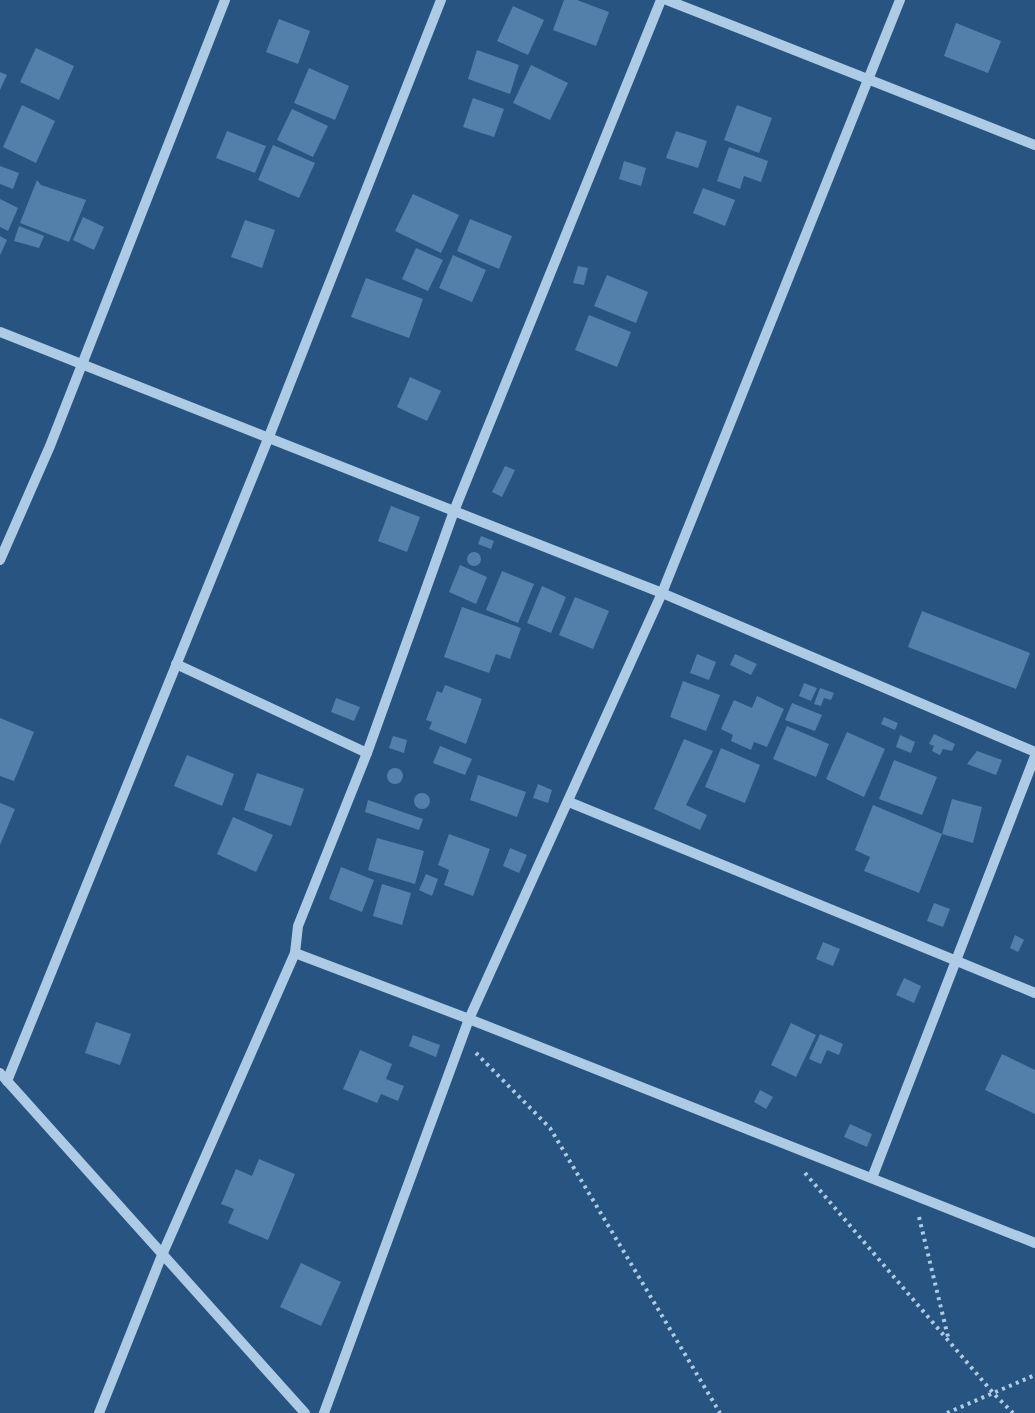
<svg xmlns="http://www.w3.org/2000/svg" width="1035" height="1413" font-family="'Varela Round',sans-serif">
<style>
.building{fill:#5380aa}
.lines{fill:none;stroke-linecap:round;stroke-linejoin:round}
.path{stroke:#aecbe6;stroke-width:4;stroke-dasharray:3 4.5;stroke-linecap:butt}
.minor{stroke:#aecbe6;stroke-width:10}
</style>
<rect width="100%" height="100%" fill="#275480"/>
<g class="building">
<polygon points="564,0 577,0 609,12 596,46 553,30"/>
<polygon points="513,6 544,20 528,55 497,41"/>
<polygon points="279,19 310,31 298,64 266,52"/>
<polygon points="956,23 1001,41 988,73 944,56"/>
<polygon points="36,48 74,66 59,100 20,82"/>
<polygon points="477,50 519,65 510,94 468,79"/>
<polygon points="531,65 568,83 550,120 513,103"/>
<polygon points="309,68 349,86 335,120 294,103"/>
<polygon points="0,72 7,75 0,90"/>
<polygon points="473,98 504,109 494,137 463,127"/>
<polygon points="22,105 55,121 36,163 3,147"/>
<polygon points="737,105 772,118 759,153 724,140"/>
<polygon points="292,109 328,126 313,157 277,140"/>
<polygon points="227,131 266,146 255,173 216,158"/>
<polygon points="676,131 707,141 698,168 666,158"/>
<polygon points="273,145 315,163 299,198 258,180"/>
<polygon points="729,147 768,161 761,182 744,176 740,189 717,181"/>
<polygon points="624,161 646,168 641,186 619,179"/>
<polygon points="0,166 19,173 13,189 0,184"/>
<polygon points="37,180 41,185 86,200 69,242 20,223"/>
<polygon points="703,188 735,200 725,226 693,213"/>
<polygon points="413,194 459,215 441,253 395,231"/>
<polygon points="0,199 18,208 8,231 0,227"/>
<polygon points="83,217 104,227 94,250 73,240"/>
<polygon points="470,219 512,236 499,269 457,251"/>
<polygon points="245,220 275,230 262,268 231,257"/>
<polygon points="19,226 44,236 39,248 14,241"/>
<polygon points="0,236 7,240 0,255"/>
<polygon points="416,248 443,260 428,291 402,279"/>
<polygon points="453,255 486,270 472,302 439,288"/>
<polygon points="578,266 588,268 584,285 573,283"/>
<polygon points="607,275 648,292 636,323 594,306"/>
<polygon points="366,278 423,299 409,338 351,317"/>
<polygon points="589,315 631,332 617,367 575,350"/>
<polygon points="410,377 441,391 427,421 397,407"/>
<polygon points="505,466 515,470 502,497 492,492"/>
<polygon points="391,506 420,517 407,552 378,541"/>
<polygon points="481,536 494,541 491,549 478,544"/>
<circle cx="474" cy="559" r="7"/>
<polygon points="460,565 487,577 476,604 449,592"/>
<polygon points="502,571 534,584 518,623 486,610"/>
<polygon points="542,586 566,597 551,633 527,623"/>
<polygon points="575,597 609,611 593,649 559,635"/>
<polygon points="462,607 521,628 510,659 496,654 489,673 444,657"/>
<polygon points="922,611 1030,653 1016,689 908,647"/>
<polygon points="697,654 716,662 709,680 690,673"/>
<polygon points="735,654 757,664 751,675 730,665"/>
<polygon points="683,681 720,695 706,731 670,717"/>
<polygon points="804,683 817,688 811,701 799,696"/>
<polygon points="445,685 482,699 466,744 429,729 432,722 426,720 437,691 442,693"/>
<polygon points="820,688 834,693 831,700 824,698 821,706 814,704"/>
<polygon points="757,696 784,709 767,747 754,742 751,750 731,741 733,735 721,729 734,700 752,708"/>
<polygon points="336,698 360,707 354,721 331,712"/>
<polygon points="792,703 822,715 815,731 785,720"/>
<polygon points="884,717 898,723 895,730 881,724"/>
<polygon points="0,718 34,732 14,781 0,776"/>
<polygon points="787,726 829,744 816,777 773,759"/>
<polygon points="847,732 885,749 864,797 826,779"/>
<polygon points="934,734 955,744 952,751 943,749 940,755 932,751 934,746 929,744"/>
<polygon points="900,735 915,742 911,753 896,747"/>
<polygon points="393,736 407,740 404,753 389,748"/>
<polygon points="684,739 713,751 686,805 707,815 700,830 654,809"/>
<polygon points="440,746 472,759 465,775 433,763"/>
<polygon points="721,748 760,765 745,803 705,787"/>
<polygon points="977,751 1002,760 996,775 967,764"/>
<polygon points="187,755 234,774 222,806 174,786"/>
<polygon points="894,760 937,777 922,815 879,799"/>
<circle cx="395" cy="776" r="8"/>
<polygon points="257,773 304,789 291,826 244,810"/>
<polygon points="478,775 526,792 517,817 470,800"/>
<polygon points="538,784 552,790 548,803 533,798"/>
<circle cx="422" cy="801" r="8"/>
<polygon points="952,799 982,807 973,843 942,834"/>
<polygon points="368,800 423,819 419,830 365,812"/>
<polygon points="0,803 15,809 0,845"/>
<polygon points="873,805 942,834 919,893 864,871 870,857 855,850"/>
<polygon points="233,817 273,835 256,872 217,854"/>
<polygon points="449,834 490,849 473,896 444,885 449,870 438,865"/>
<polygon points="377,838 424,851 415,884 368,870"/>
<polygon points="510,848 527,855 519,873 503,866"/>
<polygon points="341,867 374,880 362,912 329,899"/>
<polygon points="426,874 438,879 432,896 419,890"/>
<polygon points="382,884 411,893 402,925 373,916"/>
<polygon points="934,903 950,909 943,927 927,921"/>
<polygon points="1015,935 1024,940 1018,952 1010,948"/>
<polygon points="823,942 840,949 833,966 816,959"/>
<polygon points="904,978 921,986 914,1003 896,995"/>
<polygon points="96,1022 131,1034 120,1065 85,1053"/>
<polygon points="791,1023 816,1035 796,1077 771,1065"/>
<polygon points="820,1034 843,1044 839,1055 827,1050 821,1064 809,1059"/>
<polygon points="413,1035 440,1045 436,1057 409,1046"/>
<polygon points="360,1050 392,1064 386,1079 404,1086 398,1101 381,1094 377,1103 343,1089"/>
<polygon points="1002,1054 1035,1070 1035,1114 985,1090"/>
<polygon points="760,1090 773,1097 766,1109 754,1102"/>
<polygon points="850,1124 872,1134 867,1147 844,1137"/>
<polygon points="259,1159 295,1174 268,1240 228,1223 234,1209 221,1204 236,1169 252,1176"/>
<polygon points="301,1263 341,1282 321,1326 280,1307"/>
</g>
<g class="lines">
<g class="path">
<polyline points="476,1053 550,1128 720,1413"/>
<polyline points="805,1173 994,1394 1013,1413"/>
<polyline points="919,1217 949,1341"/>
<polyline points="947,1413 1035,1375"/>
</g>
<g class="minor">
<polyline points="661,0 454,511 367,753 298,926 295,953 469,1019 1035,1243"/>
<polyline points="667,0 1035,145"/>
<polyline points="0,332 662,593 1035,752"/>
<polyline points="0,560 50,446 225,0"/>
<polyline points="176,664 367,753"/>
<polyline points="569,802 1035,993"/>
<polyline points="0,1073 305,1413"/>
<polyline points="7,1081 268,439 441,0"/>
<polyline points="872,1178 1035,756"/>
<polyline points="99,1413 162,1255 295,953"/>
<polyline points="324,1413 469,1019 662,593 900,0"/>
</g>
</g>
</svg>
